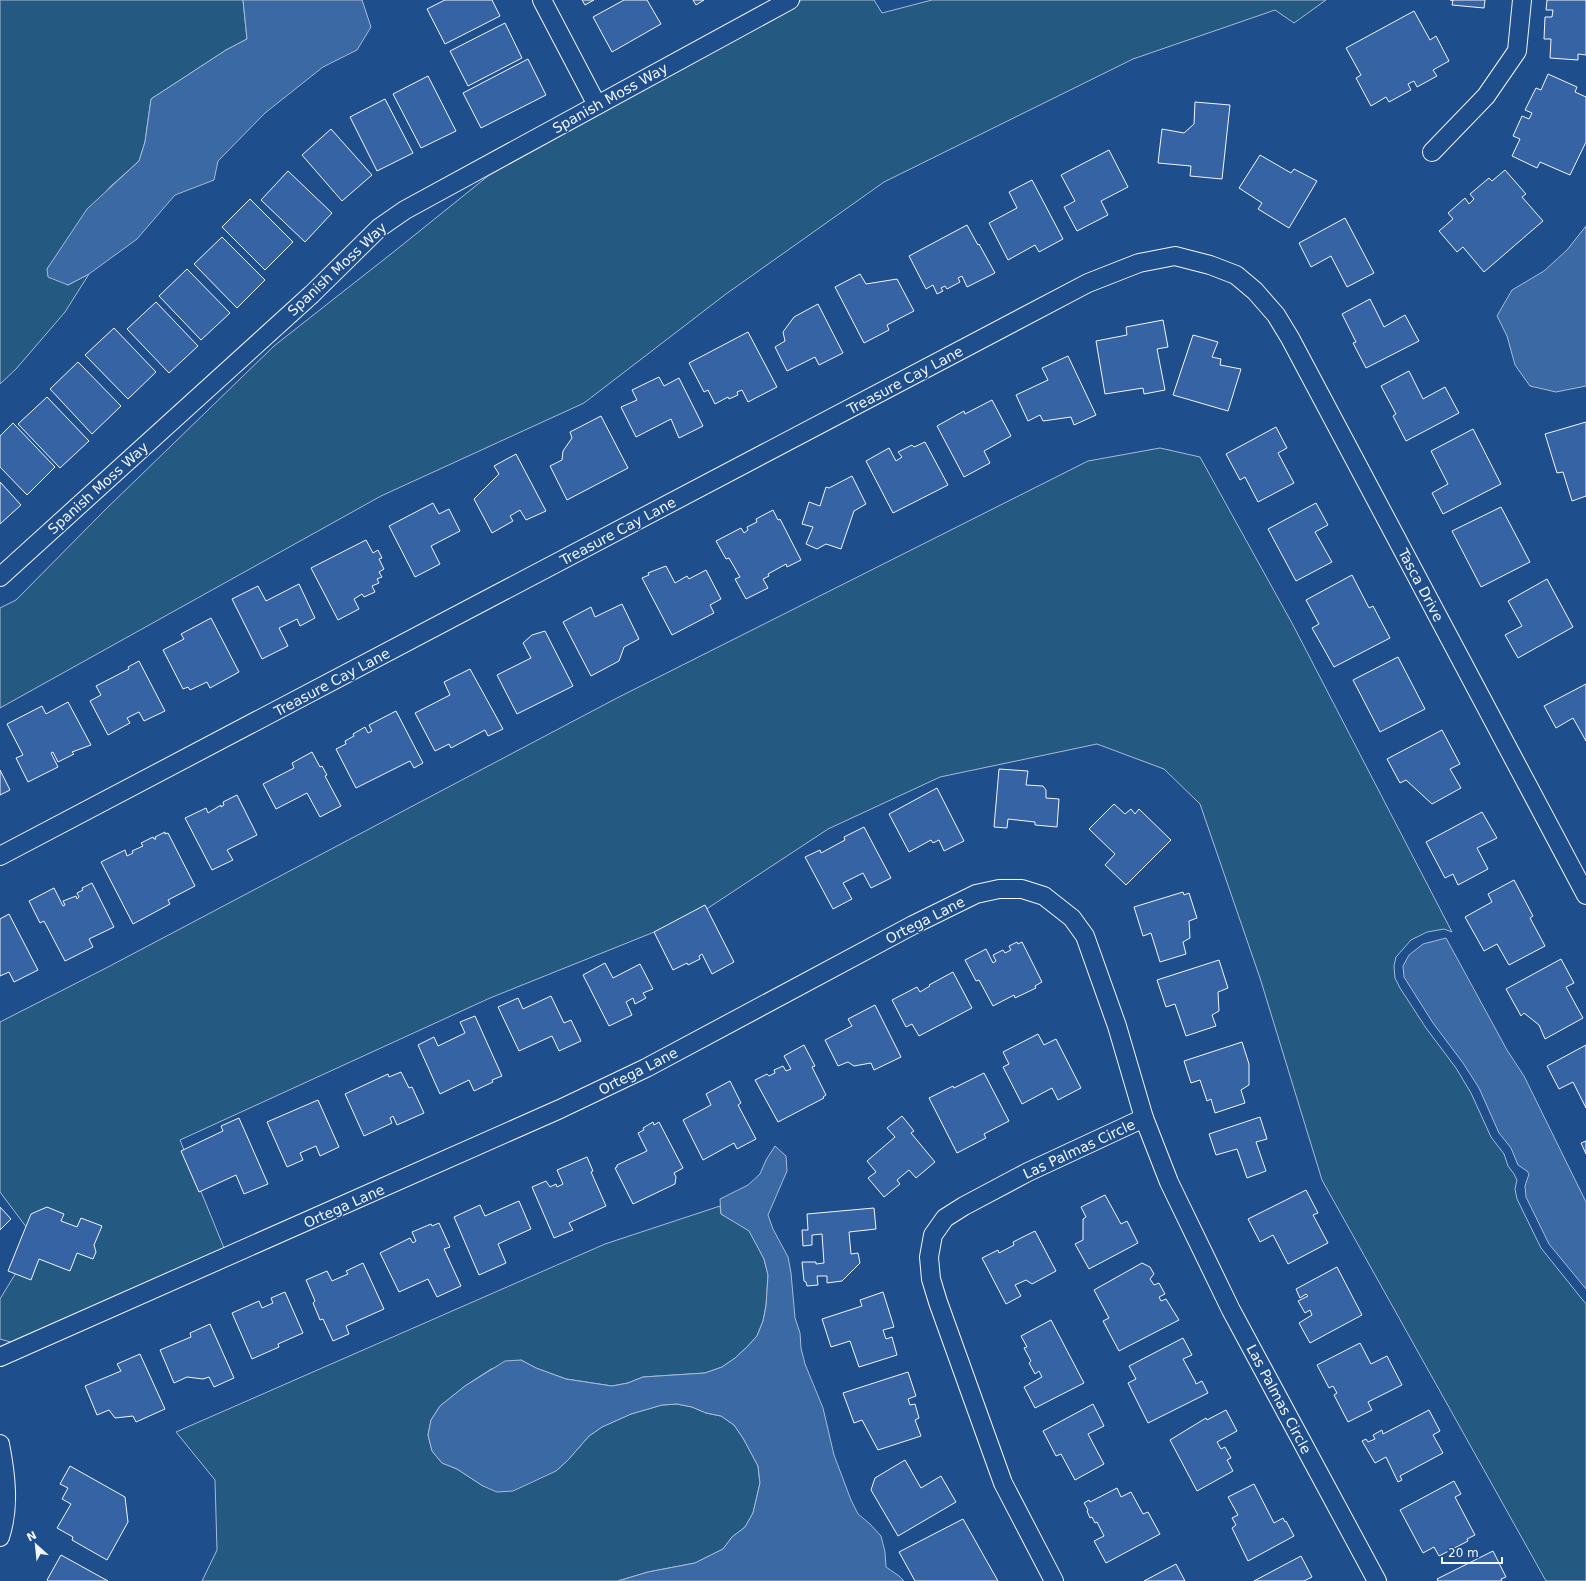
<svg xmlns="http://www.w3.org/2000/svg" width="1586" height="1581" font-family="'DejaVu Sans',sans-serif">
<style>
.green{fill:#245a82;stroke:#a8bbd7}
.water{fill:#3b69a3;stroke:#a8bbd7}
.building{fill:#3563a3;stroke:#f2f6ff}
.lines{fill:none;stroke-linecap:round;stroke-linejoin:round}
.minor-casing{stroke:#f2f6ff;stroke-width:20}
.minor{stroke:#1f4e8c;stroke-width:18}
.labels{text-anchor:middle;stroke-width:3;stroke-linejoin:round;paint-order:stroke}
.street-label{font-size:14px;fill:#f2f6ff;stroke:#1f4e8c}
</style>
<rect width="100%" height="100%" fill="#1f4e8c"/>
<g class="green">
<polygon points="0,0 243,0 247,39 226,50 151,99 145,142 139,161 110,187 64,245 47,269 68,285 89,274 65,312 16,369 0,384"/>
<polygon points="802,0 874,0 882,13 932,0 1326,0 1294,23 1275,10 1133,59 884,182 726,294 584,403 381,496 0,708 0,608 16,600 106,509 274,346 396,250 488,176"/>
<polygon points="1160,448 1200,457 1293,625 1452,932 1444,929 1427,932 1411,940 1396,957 1394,966 1395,978 1400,988 1426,1028 1456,1068 1471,1093 1491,1137 1504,1154 1508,1166 1514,1174 1517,1180 1515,1189 1517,1199 1541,1248 1586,1304 1586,1581 1546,1581 1322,1180 1260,978 1200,804 1164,769 1097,744 940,777 828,829 699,914 490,998 180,1140 224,1248 31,1348 0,1339 0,1299 36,1240 0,1192 0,1022 108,967 617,698 1088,461"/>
<polygon points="720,1206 721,1214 749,1230 764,1259 768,1275 766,1306 763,1321 757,1336 747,1347 735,1358 722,1367 705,1373 643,1377 628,1383 612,1386 566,1379 536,1368 521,1360 491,1369 465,1386 440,1406 431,1420 428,1435 432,1451 442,1463 457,1469 483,1486 556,1471 568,1460 589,1436 602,1427 631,1414 662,1405 677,1404 692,1407 706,1413 721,1416 734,1425 743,1438 758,1466 760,1483 753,1513 745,1527 732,1537 723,1549 695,1563 648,1572 618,1581 202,1581 217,1550 215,1480 176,1432 605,1244"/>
</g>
<g class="water">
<polygon points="243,0 362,0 371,27 357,50 323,67 265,113 218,161 214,180 175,195 137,239 89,274 68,285 48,277 47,269 87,209 139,161 145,142 151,99 226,50 247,39"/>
<polygon points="1586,226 1586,386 1556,392 1530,386 1515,365 1507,336 1497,316 1512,290 1544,271 1567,250"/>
<polygon points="1446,938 1507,1050 1524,1076 1586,1202 1586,1289 1549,1244 1526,1197 1525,1186 1529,1174 1527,1171 1518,1165 1511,1148 1499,1133 1479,1088 1463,1063 1433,1023 1404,977 1403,966 1409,955 1423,944"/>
<polygon points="775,1146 786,1156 787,1171 768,1215 773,1229 788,1257 791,1273 795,1318 800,1333 801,1348 805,1364 823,1408 834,1455 851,1500 858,1514 870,1524 881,1536 885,1552 886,1567 899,1576 904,1581 618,1581 648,1572 695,1563 723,1549 732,1537 745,1527 753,1513 760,1483 758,1466 743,1438 734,1425 721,1416 706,1413 692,1407 677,1404 662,1405 631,1414 602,1427 589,1436 568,1460 556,1471 513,1491 497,1492 483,1486 457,1469 442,1463 432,1451 428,1435 431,1420 440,1406 465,1386 505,1361 521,1360 536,1368 566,1379 612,1386 628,1383 643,1377 705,1373 722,1367 735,1358 747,1347 757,1336 763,1321 766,1306 768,1275 764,1259 749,1231 721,1214 720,1199 748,1185 760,1174 766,1160"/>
</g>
<g class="building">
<polygon points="445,0 492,0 500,16 445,44 427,9"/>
<polygon points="582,0 594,0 585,5"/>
<polygon points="624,0 647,0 661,24 612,52 593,17"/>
<polygon points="693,0 704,0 696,5"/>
<polygon points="1450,0 1485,0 1484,8 1452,5 1453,0"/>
<polygon points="1547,0 1586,0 1586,55 1578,54 1578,60 1550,58 1551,39 1544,39 1545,17 1552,17 1553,10 1546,10"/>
<polygon points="1414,11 1430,40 1436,36 1449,61 1433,70 1437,76 1417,87 1414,81 1408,84 1411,90 1389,102 1386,97 1371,106 1356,78 1361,75 1346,48"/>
<polygon points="505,23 522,58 468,86 450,51"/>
<polygon points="528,59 546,95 481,128 463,93"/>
<polygon points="1548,74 1577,87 1575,92 1586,97 1586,142 1570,175 1540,162 1537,168 1512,156 1520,139 1513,136 1522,116 1529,119 1532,113 1525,110 1536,88 1541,90"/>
<polygon points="428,76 456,131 421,148 393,94"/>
<polygon points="385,99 413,153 377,171 350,117"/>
<polygon points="1195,102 1230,105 1222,179 1190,176 1191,166 1158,163 1162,129 1184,133 1194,124"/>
<polygon points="331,129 372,175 342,201 302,155"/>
<polygon points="1109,150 1128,187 1101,201 1108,215 1077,231 1064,207 1075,201 1061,175"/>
<polygon points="1260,155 1291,173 1294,169 1317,181 1289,228 1258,209 1262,203 1239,188"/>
<polygon points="1505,170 1526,194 1522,197 1543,221 1484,272 1463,247 1457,252 1439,231 1453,219 1448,213 1465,198 1469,204 1474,199 1470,194 1489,178 1492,181"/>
<polygon points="288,171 332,213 305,242 261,200"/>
<polygon points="1032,180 1063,239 1039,252 1035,245 1008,260 989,223 1017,208 1009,192"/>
<polygon points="250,199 293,242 265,270 222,227"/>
<polygon points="1345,218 1374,273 1347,287 1331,256 1311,267 1299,243"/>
<polygon points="967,225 978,245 979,244 995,273 967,287 962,276 958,278 960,282 947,289 945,286 941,288 943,291 937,294 933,285 926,289 909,256"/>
<polygon points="222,237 265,280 237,308 194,264"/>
<polygon points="187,269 230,313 201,340 159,296"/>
<polygon points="860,274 866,284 897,279 914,311 887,325 889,330 864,343 835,287"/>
<polygon points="1370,299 1384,327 1405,315 1419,341 1366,368 1353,343 1356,342 1342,314"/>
<polygon points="156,302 198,346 169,373 127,329"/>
<polygon points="818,304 843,353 819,365 815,357 787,371 775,347 785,341 783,332 794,317"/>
<polygon points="1163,320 1168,347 1157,349 1165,390 1144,394 1143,388 1105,394 1096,341 1127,335 1126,327"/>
<polygon points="114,328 156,372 128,399 85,355"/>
<polygon points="748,332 777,387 748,402 742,390 737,392 738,395 729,399 728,397 715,404 708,390 704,392 689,363"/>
<polygon points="1193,335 1218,342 1212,357 1221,359 1220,365 1241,369 1228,411 1173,395"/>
<polygon points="1068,356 1096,415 1074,425 1071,417 1043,421 1040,415 1028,421 1016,395 1048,380 1042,368"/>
<polygon points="78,362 121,406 92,434 50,389"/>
<polygon points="1409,371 1423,399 1445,387 1459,413 1406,441 1393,416 1396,414 1381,386"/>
<polygon points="659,377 664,386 679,378 703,426 679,438 671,419 636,437 621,407 637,400 632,390"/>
<polygon points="47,397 89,441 60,468 18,424"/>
<polygon points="992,400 1011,436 984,451 990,463 964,477 937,426 964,411 965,414"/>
<polygon points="601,416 628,468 567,500 550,466 562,460 563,451 572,438 570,432"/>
<polygon points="1586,422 1586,496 1572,501 1563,472 1557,473 1545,434"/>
<polygon points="13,423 55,467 27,495 0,467 0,436"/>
<polygon points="1276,427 1287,448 1278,453 1294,483 1258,502 1245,477 1240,480 1226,454"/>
<polygon points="1473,429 1501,484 1443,514 1432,493 1448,484 1431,451"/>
<polygon points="925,442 948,485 893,513 866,461 889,448 896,461 902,457 898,452 912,445 914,447"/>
<polygon points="516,454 546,511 526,520 520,510 510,516 513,521 492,533 474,499 499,474 494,466"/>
<polygon points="852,476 866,504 854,511 841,549 826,544 817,549 806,544 813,527 802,524 809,502 820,506 826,487 829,488"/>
<polygon points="0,482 21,505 0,524"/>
<polygon points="433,503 439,514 449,509 460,531 431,546 440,564 415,577 389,526"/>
<polygon points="1316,503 1328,525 1315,532 1332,562 1296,581 1268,529"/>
<polygon points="1501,507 1530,562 1481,587 1452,531"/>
<polygon points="773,510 778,520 780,519 801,560 787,567 786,564 768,574 769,576 763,579 768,588 746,599 735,579 740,577 729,558 726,559 716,541 741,528 744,533 748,530 747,527 757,522 756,519"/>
<polygon points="366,540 373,553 378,550 382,558 379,559 384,569 379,572 382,577 377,579 379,583 372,586 375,592 364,597 362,594 354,599 359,609 338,620 311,568"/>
<polygon points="666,566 675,583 687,576 689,579 706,570 721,599 710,605 714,613 672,635 642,578 649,575 648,573"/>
<polygon points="1352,575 1369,608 1373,606 1390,638 1334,667 1312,628 1319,624 1306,600"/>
<polygon points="1547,579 1573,627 1518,658 1505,635 1522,626 1508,601"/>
<polygon points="299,584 315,618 300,626 297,619 279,628 288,646 262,659 232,599 258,586 266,601"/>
<polygon points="622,604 639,639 624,647 619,661 591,676 563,622 591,607 595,617"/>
<polygon points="211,618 239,672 210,688 207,682 190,690 188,687 183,689 163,650 184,639 181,634"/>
<polygon points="545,631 573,686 517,714 497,675 531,658 523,643 532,635"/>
<polygon points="1398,657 1425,709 1380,732 1353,680"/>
<polygon points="139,661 165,711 144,721 139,712 127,718 130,723 108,735 90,701 101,695 96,686 129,669 128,667"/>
<polygon points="470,669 503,729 488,736 485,730 451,748 449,744 435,751 415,713 450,695 444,682"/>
<polygon points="1586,684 1586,741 1573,718 1556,728 1544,706"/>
<polygon points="68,702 91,745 72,752 74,754 58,762 53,752 51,753 58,767 28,782 16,758 23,755 7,724 42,706 46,714"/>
<polygon points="396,711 423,763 414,768 410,761 356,788 336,749 346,744 345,741 354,736 353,734 365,727 368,733 372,731 369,725"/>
<polygon points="1442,730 1460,764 1450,769 1461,788 1432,804 1406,780 1400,783 1387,759"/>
<polygon points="312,752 320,767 322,766 327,775 325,776 341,806 320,817 307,793 276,809 263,784 294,768 292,763"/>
<polygon points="999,769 1028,771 1026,785 1043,786 1046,790 1046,798 1059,799 1057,827 1035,825 1035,822 1008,819 1007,828 994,827"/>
<polygon points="0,770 10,790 0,795"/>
<polygon points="937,788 964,841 944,851 939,840 933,843 931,840 909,852 889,814"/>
<polygon points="237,795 257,835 227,850 233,860 212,870 185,818 206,808 208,813 221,805 221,807 224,805 223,802"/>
<polygon points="1114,804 1125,814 1131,809 1135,814 1139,809 1171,840 1126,885 1105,865 1115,854 1089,829"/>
<polygon points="1482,812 1497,838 1477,848 1488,869 1458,885 1453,874 1445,878 1426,842"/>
<polygon points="864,827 891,878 871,888 863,873 843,883 852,899 833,909 805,857 820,850 821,853 845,840 844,837"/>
<polygon points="165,832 165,834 168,833 195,886 168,900 170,904 133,924 101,862 125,850 127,856 133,853 132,851 143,846 141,843 153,837 154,839 156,839 155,837"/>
<polygon points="1514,880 1533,916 1530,918 1545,946 1509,965 1497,944 1484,951 1465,917 1492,902 1488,894"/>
<polygon points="92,883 114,927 89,939 93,947 65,961 44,921 40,923 29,901 54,888 63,906 65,905 63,901 76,896 77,899 79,897 77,893 83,890 82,888"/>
<polygon points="1183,892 1184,895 1189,893 1197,918 1189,921 1190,938 1183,942 1186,954 1160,962 1151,933 1143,936 1134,907"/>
<polygon points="705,905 734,962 712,974 702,954 699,956 700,959 688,965 687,963 673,970 654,932"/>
<polygon points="9,914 38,970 14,982 9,972 0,976 0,919"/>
<polygon points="1017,942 1018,944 1022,942 1042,982 1035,986 1036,988 1015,998 1014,995 993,1006 979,980 976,981 965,960 986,949 993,963 996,961 993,955 1003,950 1005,953 1011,950 1009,946"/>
<polygon points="1561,959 1574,983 1566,987 1583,1018 1545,1039 1539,1025 1524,1013 1521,1016 1506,989"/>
<polygon points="1219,960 1228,988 1218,992 1219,1011 1212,1015 1216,1026 1186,1036 1175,1004 1166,1007 1157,980"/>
<polygon points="605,963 613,978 640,964 653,989 643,993 646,998 635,1004 633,998 626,1002 632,1015 609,1026 583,975"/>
<polygon points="953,972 972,1008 919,1036 912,1024 906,1027 892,1000 917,987 920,992 930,986 929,985"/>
<polygon points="551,996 564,1023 571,1020 581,1041 559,1051 552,1036 519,1051 498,1007 518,998 523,1009"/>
<polygon points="875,1005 901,1057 874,1070 871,1063 854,1066 848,1062 838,1066 825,1040 852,1026 848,1019"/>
<polygon points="475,1016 502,1076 492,1080 493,1082 474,1091 469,1080 440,1094 418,1045 434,1037 438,1046 465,1033 460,1022"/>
<polygon points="1038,1034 1044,1045 1056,1039 1081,1088 1058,1100 1052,1088 1022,1104 1003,1067 1009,1064 1003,1052"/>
<polygon points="1242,1042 1249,1064 1249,1085 1241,1090 1245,1103 1215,1113 1211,1099 1207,1101 1200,1080 1191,1083 1184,1061"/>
<polygon points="804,1045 815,1066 812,1067 826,1095 823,1097 824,1098 778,1122 755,1080 767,1074 769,1076 775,1073 774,1070 783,1066 786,1071 791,1069 784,1056"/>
<polygon points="1586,1045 1586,1108 1573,1082 1559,1089 1547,1066"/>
<polygon points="401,1072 409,1088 412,1087 424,1113 397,1125 393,1116 390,1118 392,1123 364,1136 345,1094 388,1074 389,1077"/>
<polygon points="984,1073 1009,1121 984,1134 986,1138 957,1153 929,1098 953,1086 954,1088"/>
<polygon points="730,1081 741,1103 738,1105 756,1139 737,1149 734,1143 703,1160 683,1120 711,1105 706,1094"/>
<polygon points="318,1100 339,1147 320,1156 316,1146 300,1153 303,1160 287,1167 267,1122"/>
<polygon points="902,1116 914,1131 911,1133 935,1162 916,1178 909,1170 897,1180 900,1184 884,1197 868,1178 876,1172 867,1161 895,1137 887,1128"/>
<polygon points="1260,1117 1267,1139 1256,1142 1266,1171 1247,1178 1237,1149 1216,1155 1209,1134"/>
<polygon points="239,1118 268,1184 244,1194 236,1175 199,1192 181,1151 223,1131 221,1126"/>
<polygon points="653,1122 654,1125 659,1122 683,1168 674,1173 676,1177 675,1184 633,1204 615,1168 617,1167 617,1165 647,1151 638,1133 644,1130 643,1128"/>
<polygon points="1586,1141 1586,1154 1581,1143"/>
<polygon points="587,1157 593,1171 591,1172 606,1206 569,1223 573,1230 554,1238 532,1187 546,1181 550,1187 556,1184 557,1187 563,1184 557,1170"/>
<polygon points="1306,1190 1318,1213 1313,1215 1328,1243 1288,1264 1273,1235 1260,1242 1248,1219"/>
<polygon points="1105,1195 1121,1224 1127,1221 1138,1243 1089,1269 1075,1244 1083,1240 1083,1219 1086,1217 1081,1207"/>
<polygon points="519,1201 531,1229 498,1244 506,1263 479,1275 454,1217 480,1205 485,1216"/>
<polygon points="0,1207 11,1219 0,1230"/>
<polygon points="47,1207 64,1214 61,1221 77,1227 81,1218 102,1226 94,1245 96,1252 93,1259 77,1253 70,1271 39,1259 31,1280 8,1271 31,1214"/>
<polygon points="874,1208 876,1229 849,1232 851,1254 858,1253 860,1263 842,1281 827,1283 827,1276 817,1276 818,1285 807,1286 806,1282 804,1281 802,1262 816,1262 816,1264 824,1263 822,1234 812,1235 812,1245 803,1246 802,1230 808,1230 807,1214"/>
<polygon points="439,1223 450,1247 444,1249 461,1286 437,1297 428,1279 399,1292 380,1253 410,1238 413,1243 416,1241 412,1232 431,1224 432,1226"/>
<polygon points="1035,1231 1056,1271 1032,1284 1026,1280 1015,1285 1021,1296 1006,1304 982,1258 998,1250 999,1253 1014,1245 1013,1242"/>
<polygon points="363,1263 384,1309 346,1326 349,1334 333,1341 323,1319 320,1320 313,1303 315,1301 306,1280 327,1271 332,1281 348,1274 346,1271"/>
<polygon points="1142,1263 1150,1267 1154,1274 1150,1279 1154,1285 1159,1283 1165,1294 1159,1297 1161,1301 1166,1299 1179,1320 1119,1351 1103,1321 1109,1318 1094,1290"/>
<polygon points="1337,1267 1362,1315 1310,1343 1299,1323 1312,1315 1310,1310 1305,1313 1298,1301 1308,1296 1306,1294 1300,1298 1296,1289"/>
<polygon points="285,1292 303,1333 278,1344 279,1347 252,1359 232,1313 259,1301 262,1308 273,1303 271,1298"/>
<polygon points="883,1292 894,1327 883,1330 886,1339 892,1337 897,1355 859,1367 850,1341 831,1347 822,1319 862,1306 860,1300"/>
<polygon points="1051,1320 1084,1383 1035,1408 1024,1387 1042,1377 1039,1371 1035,1374 1029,1363 1031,1361 1024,1348 1027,1347 1021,1336"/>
<polygon points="210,1324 234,1378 214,1387 209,1377 203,1379 187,1377 174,1383 160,1350 191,1337 190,1333"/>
<polygon points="1183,1338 1192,1355 1183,1359 1195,1381 1196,1384 1202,1381 1208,1393 1148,1423 1128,1383 1136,1379 1129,1366"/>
<polygon points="1360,1343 1371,1364 1387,1356 1402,1385 1368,1402 1372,1410 1348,1422 1334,1395 1337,1393 1333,1386 1329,1388 1317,1365"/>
<polygon points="140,1354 165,1409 136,1422 133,1416 115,1418 109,1410 97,1415 85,1386 121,1371 117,1364"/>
<polygon points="908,1372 916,1396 908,1399 910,1405 915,1404 919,1418 915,1420 921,1436 878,1450 862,1420 854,1423 843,1393"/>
<polygon points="1093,1404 1104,1426 1088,1434 1104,1464 1075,1480 1061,1454 1056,1456 1043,1431"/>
<polygon points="1226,1410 1237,1431 1217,1442 1221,1449 1225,1447 1231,1458 1227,1460 1233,1471 1197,1491 1170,1440 1206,1418 1207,1420"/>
<polygon points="1429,1410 1440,1431 1433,1435 1443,1453 1400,1476 1402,1480 1398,1482 1386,1457 1375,1463 1362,1441 1366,1439 1368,1442 1375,1439 1373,1435 1382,1430 1383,1434"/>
<polygon points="905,1460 921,1488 941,1476 956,1502 898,1536 871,1490 875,1478"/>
<polygon points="70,1466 125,1497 128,1522 107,1560 72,1540 73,1537 57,1528 71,1504 62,1499 68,1488 60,1484"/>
<polygon points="1454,1481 1461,1494 1455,1497 1475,1535 1467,1539 1468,1541 1439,1556 1434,1547 1423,1553 1400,1510"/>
<polygon points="1254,1484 1274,1523 1283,1518 1285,1522 1286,1521 1294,1536 1248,1561 1232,1528 1236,1525 1232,1518 1238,1515 1228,1497"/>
<polygon points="1117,1488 1121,1497 1131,1492 1143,1514 1148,1512 1160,1534 1106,1563 1094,1541 1104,1536 1097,1522 1095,1523 1092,1517 1090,1518 1087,1511 1088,1510 1084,1503 1089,1500 1090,1502"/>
<polygon points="963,1519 998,1581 915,1581 899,1552"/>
<polygon points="1493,1551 1506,1577 1501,1579 1502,1581 1438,1581 1437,1579"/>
<polygon points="61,1555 108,1581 48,1581 47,1580"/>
<polygon points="1301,1556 1312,1577 1304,1581 1254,1581"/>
<polygon points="1176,1564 1185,1581 1144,1581"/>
</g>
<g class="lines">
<g class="minor-casing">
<g id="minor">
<polyline points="542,0 597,105"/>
<polyline points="1432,152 1486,96 1517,51 1522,0"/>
<polyline points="0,577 312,294 379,228 405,210 790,0"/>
<polyline points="0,856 1088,283 1139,263 1175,256 1210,265 1236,275 1255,291 1276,315 1290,338 1586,895"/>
<polyline points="0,1357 560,1109 646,1068 913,925 976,894 999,889 1022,889 1044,896 1072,918 1085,936 1117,1026 1144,1118"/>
<path d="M0,1444C6,1475 10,1507 0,1537"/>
<polyline points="1054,1581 1003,1483 938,1302 931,1279 929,1257 933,1235 945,1218 964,1206 1028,1172 1144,1118 1169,1182 1231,1310 1377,1581"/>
</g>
</g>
<use href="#minor" class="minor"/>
</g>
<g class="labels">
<g class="street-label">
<text transform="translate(610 98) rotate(-29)" y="5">Spanish Moss Way</text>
<text transform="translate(337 269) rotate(-43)" y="5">Spanish Moss Way</text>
<text transform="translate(905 380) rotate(-28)" y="5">Treasure Cay Lane</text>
<text transform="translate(98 488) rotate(-42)" y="5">Spanish Moss Way</text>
<text transform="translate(618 531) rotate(-28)" y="5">Treasure Cay Lane</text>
<text transform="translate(1421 585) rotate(62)" y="5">Tasca Drive</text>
<text transform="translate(332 682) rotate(-28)" y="5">Treasure Cay Lane</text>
<text transform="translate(925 920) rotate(-27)" y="5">Ortega Lane</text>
<text transform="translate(638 1071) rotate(-27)" y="5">Ortega Lane</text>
<text transform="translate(1079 1149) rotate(-25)" y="5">Las Palmas Circle</text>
<text transform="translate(344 1206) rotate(-24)" y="5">Ortega Lane</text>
<text transform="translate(1279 1399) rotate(62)" y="5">Las Palmas Circle</text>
</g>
</g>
<g transform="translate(36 1545) rotate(333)" stroke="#1f4e8c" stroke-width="3" paint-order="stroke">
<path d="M0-3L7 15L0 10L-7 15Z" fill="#f2f6ff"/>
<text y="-6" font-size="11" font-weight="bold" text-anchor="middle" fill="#f2f6ff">N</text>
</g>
<path d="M1442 1557v6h60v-6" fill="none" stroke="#f2f6ff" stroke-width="2"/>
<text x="1448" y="1557" font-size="12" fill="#f2f6ff" stroke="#1f4e8c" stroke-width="3" paint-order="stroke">20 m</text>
</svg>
